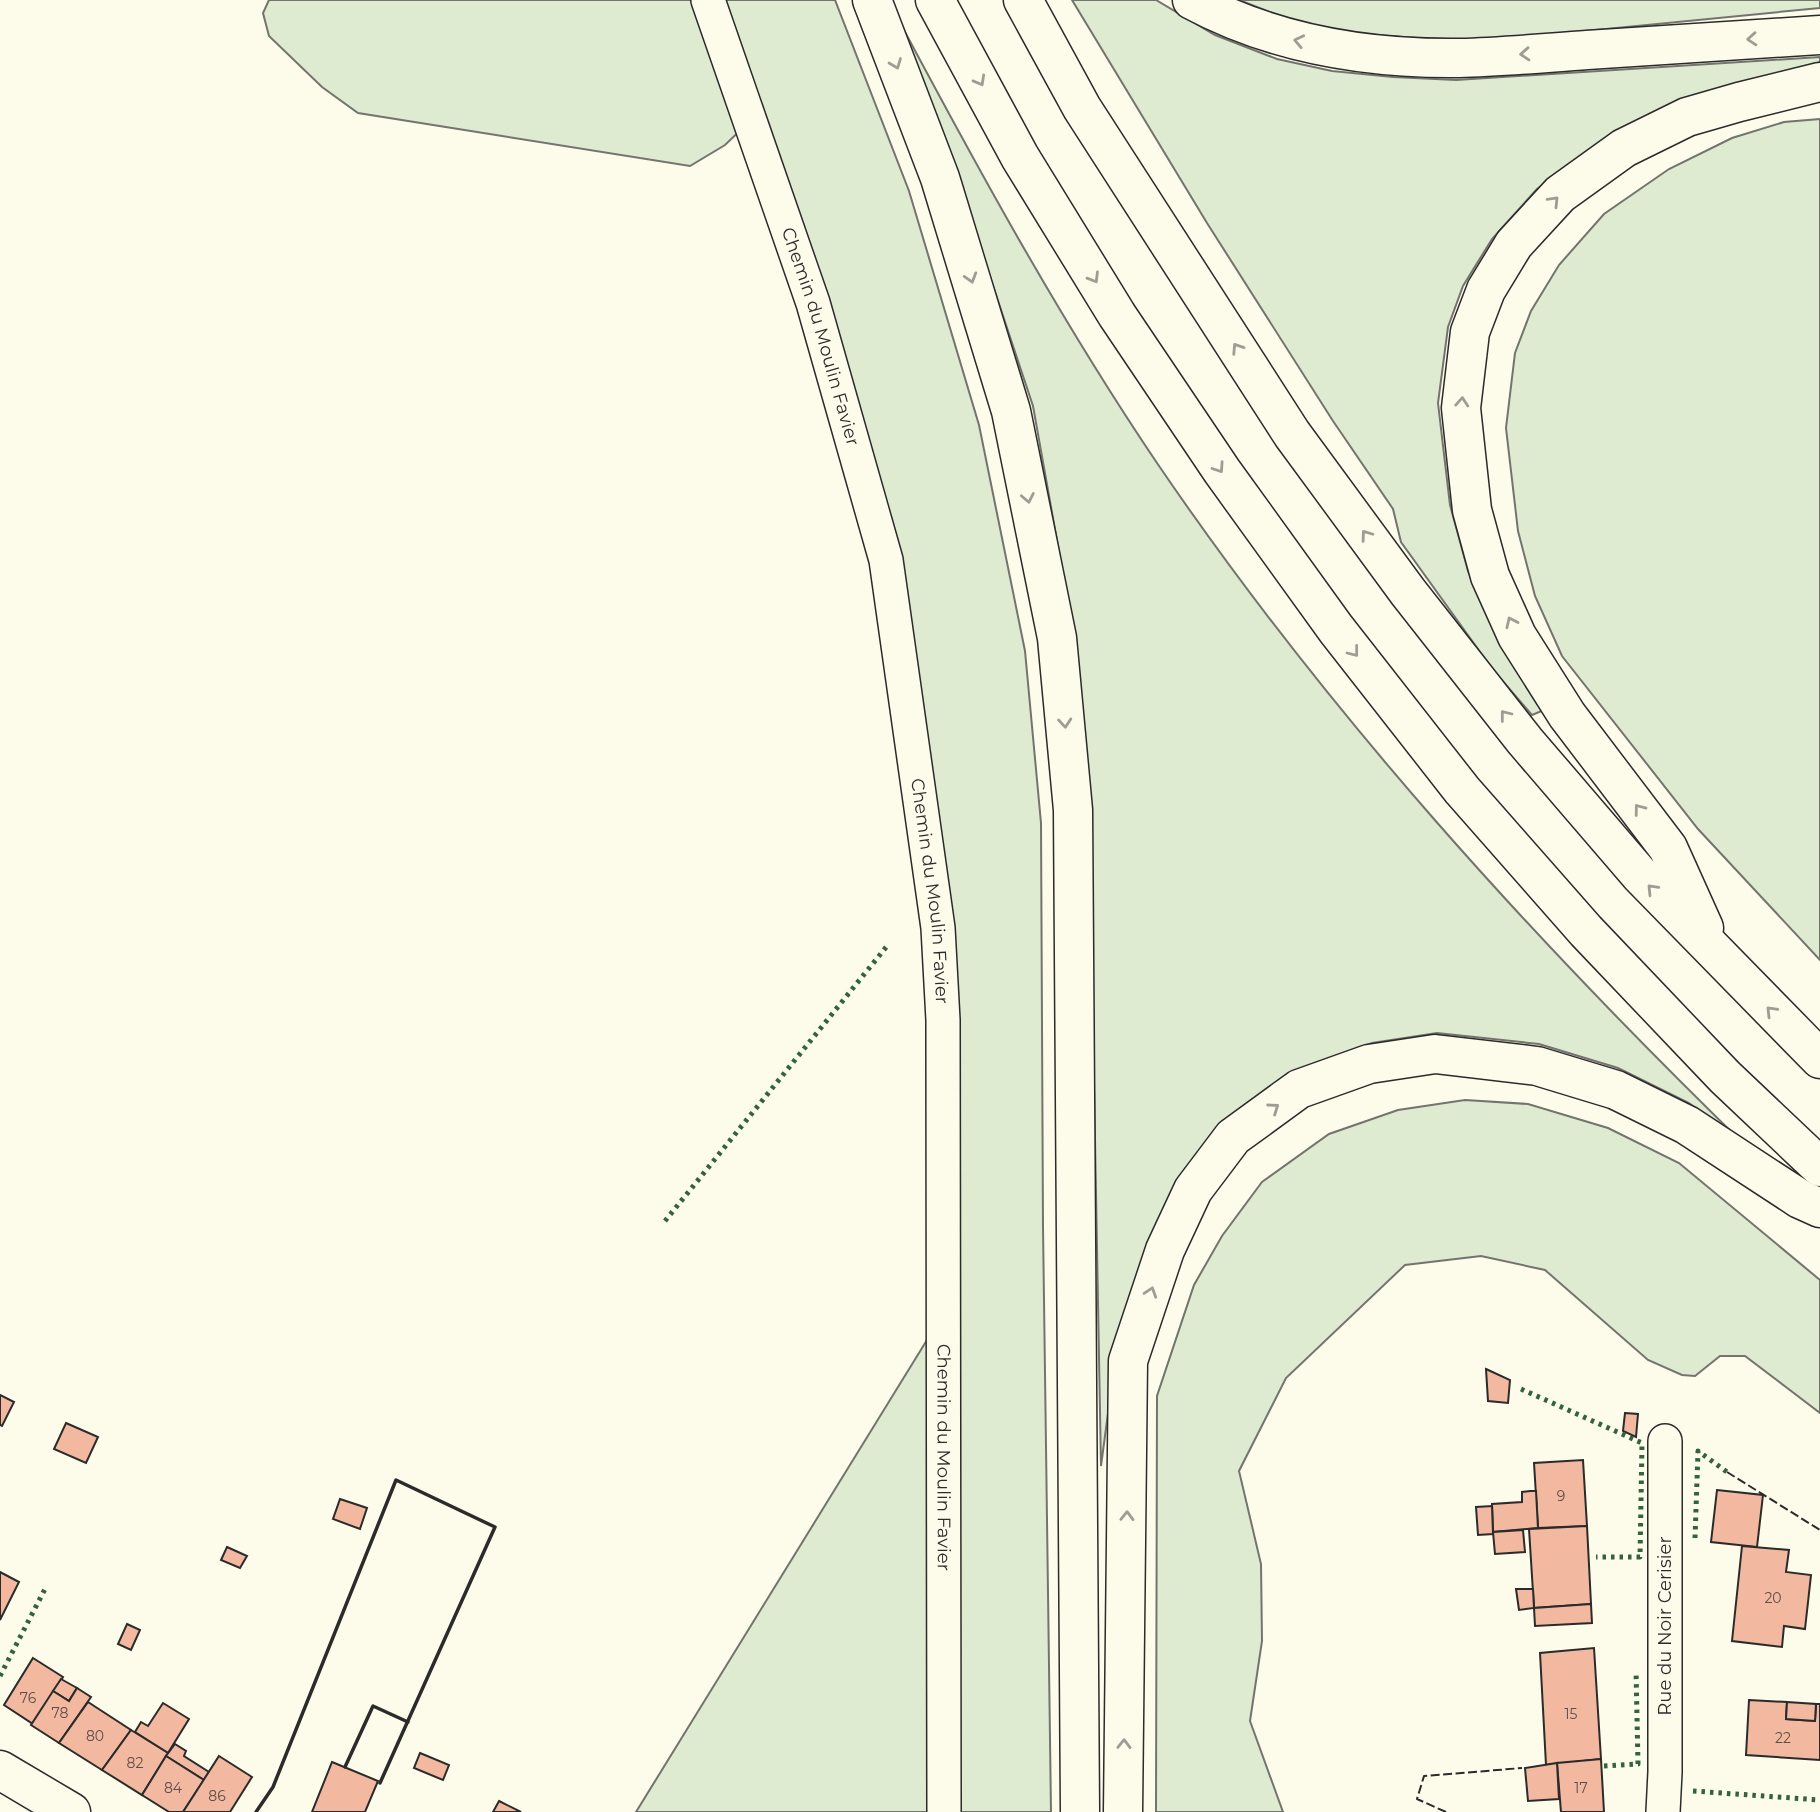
<svg xmlns="http://www.w3.org/2000/svg" width="1820" height="1812" font-family="Montserrat,sans-serif">
<style>
.green{fill:#deebd1;stroke:#74746e;stroke-width:2}
.building{fill:#f2b8a0;stroke:#2b2b2b;stroke-width:2}
.lines{fill:none;stroke-linecap:round;stroke-linejoin:round}
.street-casing{stroke:#2b2b2b;stroke-width:36}
.secondary-casing{stroke:#2b2b2b;stroke-width:41}
.highway-casing{stroke:#2b2b2b;stroke-width:41}
.street{stroke:#fdfbea;stroke-width:33}
.secondary{stroke:#fdfbea;stroke-width:38}
.highway{stroke:#fdfbea;stroke-width:38}
.hedge{stroke:#34623c;stroke-width:5;stroke-dasharray:3.5 5;stroke-linecap:butt}
.fence{stroke:#2b2b2b;stroke-width:2;stroke-dasharray:9 3.5;stroke-linecap:butt}
.wall{stroke:#2b2b2b;stroke-width:3.5}
.oneway{stroke:#9e9d94}
.labels{text-anchor:middle;stroke-width:5;stroke-linejoin:round;paint-order:stroke}
.number-label{font-size:14px;fill:#5d4e48}
.street-label{font-size:18px;fill:#2b2b2b;stroke:#fdfbea}
</style>
<rect width="100%" height="100%" fill="#fdfbea"/>
<g class="green">
<polygon points="269,0 835,0 909,191 979,425 1025,651 1041,823 1043,1227 1051,1812 636,1812 943,1314 943,1020 886,560 750,121 725,145 690,166 358,113 322,87 269,36 263,13"/>
<path d="M888,0C972,158 1057,315 1157,463C1327,713 1532,938 1748,1148L1689,1103L1618,1068L1539,1044L1437,1033L1372,1043L1302,1068L1221,1129L1116,1353L1101,1466L1089,813L1074,636L1033,406L955,172Z"/>
<polygon points="1072,0 1156,0 1215,35 1277,59 1332,71 1393,77 1456,80 1820,57 1820,62 1717,97 1611,137 1537,189 1492,239 1463,286 1448,327 1438,403 1450,505 1468,571 1495,631 1544,710 1532,715 1493,670 1401,542 1393,509 1333,421 1207,223"/>
<polygon points="1239,0 1820,0 1820,8 1472,42 1348,33 1293,21"/>
<polygon points="1820,119 1820,960 1698,829 1562,656 1535,596 1518,531 1506,428 1515,353 1531,311 1559,265 1604,214 1669,169 1732,138 1784,122"/>
<polygon points="1465,1100 1528,1104 1608,1128 1679,1163 1820,1280 1820,1413 1745,1356 1720,1356 1695,1376 1682,1375 1648,1360 1545,1270 1481,1256 1405,1265 1286,1378 1239,1471 1261,1564 1262,1641 1250,1721 1283,1812 1156,1812 1157,1396 1194,1285 1222,1236 1262,1182 1329,1134 1398,1110"/>
</g>
<g class="building">
<polygon points="1486,1369 1510,1380 1508,1403 1488,1401"/>
<polygon points="0,1395 14,1402 2,1426 0,1425"/>
<polygon points="1625,1413 1638,1414 1636,1437 1623,1431"/>
<polygon points="66,1423 98,1437 86,1463 54,1449"/>
<polygon points="1583,1460 1587,1526 1538,1528 1534,1463"/>
<polygon points="1717,1490 1763,1495 1757,1547 1711,1542"/>
<polygon points="1530,1491 1536,1491 1538,1528 1493,1532 1492,1504 1522,1502 1522,1492"/>
<polygon points="340,1499 367,1508 360,1529 333,1519"/>
<polygon points="1492,1506 1493,1534 1478,1535 1476,1507"/>
<polygon points="1587,1526 1591,1604 1534,1608 1529,1529"/>
<polygon points="1523,1530 1525,1552 1495,1554 1493,1532"/>
<polygon points="1742,1546 1789,1550 1786,1572 1811,1575 1805,1629 1784,1626 1782,1647 1732,1641"/>
<polygon points="227,1547 247,1556 240,1568 221,1560"/>
<polygon points="0,1572 19,1582 0,1620"/>
<polygon points="1516,1589 1533,1589 1534,1608 1519,1610"/>
<polygon points="1591,1604 1592,1623 1535,1626 1534,1608"/>
<polygon points="127,1624 140,1630 131,1650 118,1644"/>
<polygon points="1594,1648 1601,1759 1546,1765 1540,1653"/>
<polygon points="33,1658 63,1677 33,1724 4,1705"/>
<polygon points="61,1679 77,1688 69,1701 53,1691"/>
<polygon points="77,1688 91,1697 59,1743 31,1725 53,1691 69,1701"/>
<polygon points="1749,1700 1787,1702 1786,1719 1815,1721 1816,1704 1820,1704 1820,1760 1746,1755"/>
<polygon points="88,1702 131,1730 102,1770 59,1743"/>
<polygon points="1787,1702 1816,1704 1815,1721 1786,1719"/>
<polygon points="163,1703 189,1719 168,1753 135,1732 141,1722 148,1726"/>
<polygon points="131,1730 168,1753 142,1795 102,1770"/>
<polygon points="175,1744 186,1751 184,1756 209,1772 204,1780 166,1756"/>
<polygon points="420,1753 449,1765 443,1780 414,1768"/>
<polygon points="166,1756 204,1780 183,1812 169,1812 142,1795"/>
<polygon points="219,1756 252,1777 230,1812 183,1812"/>
<polygon points="1601,1759 1604,1812 1561,1812 1557,1763"/>
<polygon points="332,1762 378,1781 365,1812 312,1812"/>
<polygon points="1557,1763 1559,1799 1528,1801 1525,1768"/>
<polygon points="499,1801 521,1812 493,1812"/>
</g>
<g class="lines">
<g class="street-casing">
<g id="street">
<path id="s1" d="M708,0L813,303L886,560L938,928L943,1020L944,1812"/>
<polyline points="1663,1812 1665,1772 1665,1441"/>
</g>
</g>
<g class="secondary-casing">
<polyline id="secondary" points="0,1770 71,1812"/>
</g>
<g class="highway-casing">
<g id="highway">
<polyline points="872,0 940,178 1011,411 1057,638 1073,810 1080,1812"/>
<polyline points="935,0 1020,157 1117,315 1222,471 1336,629 1462,790 1586,931 1725,1077 1820,1167"/>
<polyline points="1023,0 1082,108 1292,434 1408,592 1525,741 1640,875 1820,1059"/>
<path d="M1192,0C1274,44 1367,59 1459,58C1502,57 1544,53 1587,50C1664,45 1742,40 1820,35"/>
<polyline points="1704,928 1668,848 1567,715 1517,636 1490,576 1472,510 1461,408 1470,332 1486,290 1514,244 1560,194 1624,148 1687,117 1739,102 1820,82"/>
<polyline points="1123,1812 1128,1361 1165,1250 1193,1190 1233,1137 1299,1089 1369,1064 1435,1054 1537,1066 1616,1090 1687,1125 1800,1199 1820,1208"/>
</g>
</g>
<use href="#street" class="street"/>
<use href="#secondary" class="secondary"/>
<use href="#highway" class="highway"/>
<g class="hedge">
<polyline points="665,1221 887,946"/>
<polyline points="1521,1389 1642,1443 1640,1557 1596,1557"/>
<polyline points="1695,1538 1698,1451 1727,1472"/>
<polyline points="0,1676 45,1589"/>
<polyline points="1604,1766 1638,1764 1636,1671"/>
<polyline points="1693,1791 1820,1800"/>
</g>
<g class="fence">
<polyline points="1727,1472 1820,1530"/>
<polyline points="1446,1812 1417,1799 1424,1776 1522,1768"/>
</g>
<g class="wall">
<polyline points="345,1767 373,1706 408,1722"/>
<polyline points="256,1812 273,1787 396,1480 495,1527 380,1783"/>
</g>
</g>
<defs><path id="oneway-chevron" d="M-2-3.5L2.5 0L-2 3.5" fill="none" stroke-width="1.6" stroke-linecap="round" stroke-linejoin="round" transform="scale(1.75)"/></defs>
<g class="oneway">
<use href="#oneway-chevron" transform="translate(1752 39) rotate(176)"/>
<use href="#oneway-chevron" transform="translate(1299 41) rotate(-168)"/>
<use href="#oneway-chevron" transform="translate(1525 54) rotate(176)"/>
<use href="#oneway-chevron" transform="translate(896 64) rotate(69)"/>
<use href="#oneway-chevron" transform="translate(980 81) rotate(61)"/>
<use href="#oneway-chevron" transform="translate(1554 201) rotate(-46)"/>
<use href="#oneway-chevron" transform="translate(971 278) rotate(73)"/>
<use href="#oneway-chevron" transform="translate(1094 278) rotate(59)"/>
<use href="#oneway-chevron" transform="translate(1237 348) rotate(-123)"/>
<use href="#oneway-chevron" transform="translate(1462 402) rotate(-86)"/>
<use href="#oneway-chevron" transform="translate(1219 468) rotate(56)"/>
<use href="#oneway-chevron" transform="translate(1028 498) rotate(79)"/>
<use href="#oneway-chevron" transform="translate(1366 535) rotate(-126)"/>
<use href="#oneway-chevron" transform="translate(1511 622) rotate(-115)"/>
<use href="#oneway-chevron" transform="translate(1354 652) rotate(52)"/>
<use href="#oneway-chevron" transform="translate(1505 715) rotate(-128)"/>
<use href="#oneway-chevron" transform="translate(1065 723) rotate(85)"/>
<use href="#oneway-chevron" transform="translate(1639 809) rotate(-127)"/>
<use href="#oneway-chevron" transform="translate(1652 889) rotate(-134)"/>
<use href="#oneway-chevron" transform="translate(1771 1011) rotate(-134)"/>
<use href="#oneway-chevron" transform="translate(1274 1108) rotate(-35)"/>
<use href="#oneway-chevron" transform="translate(1151 1292) rotate(-72)"/>
<use href="#oneway-chevron" transform="translate(1127 1516) rotate(-89)"/>
<use href="#oneway-chevron" transform="translate(1124 1744) rotate(-89)"/>
</g>
<g class="labels">
<g class="number-label">
<text x="1561" y="1501">9</text>
<text x="1773" y="1603">20</text>
<text x="28" y="1703">76</text>
<text x="60" y="1718">78</text>
<text x="1571" y="1719">15</text>
<text x="95" y="1741">80</text>
<text x="1783" y="1743">22</text>
<text x="135" y="1768">82</text>
<text x="173" y="1793">84</text>
<text x="1581" y="1793">17</text>
<text x="217" y="1801">86</text>
</g>
<g class="street-label">
<text dy="6" stroke="none"><textPath href="#s1" startOffset="355">Chemin du Moulin Favier</textPath></text>
<text dy="6" stroke="none"><textPath href="#s1" startOffset="922">Chemin du Moulin Favier</textPath></text>
<text dy="6" stroke="none"><textPath href="#s1" startOffset="1489">Chemin du Moulin Favier</textPath></text>
<text transform="translate(1665 1626) rotate(-90)" y="6">Rue du Noir Cerisier</text>
</g>
</g>
</svg>
